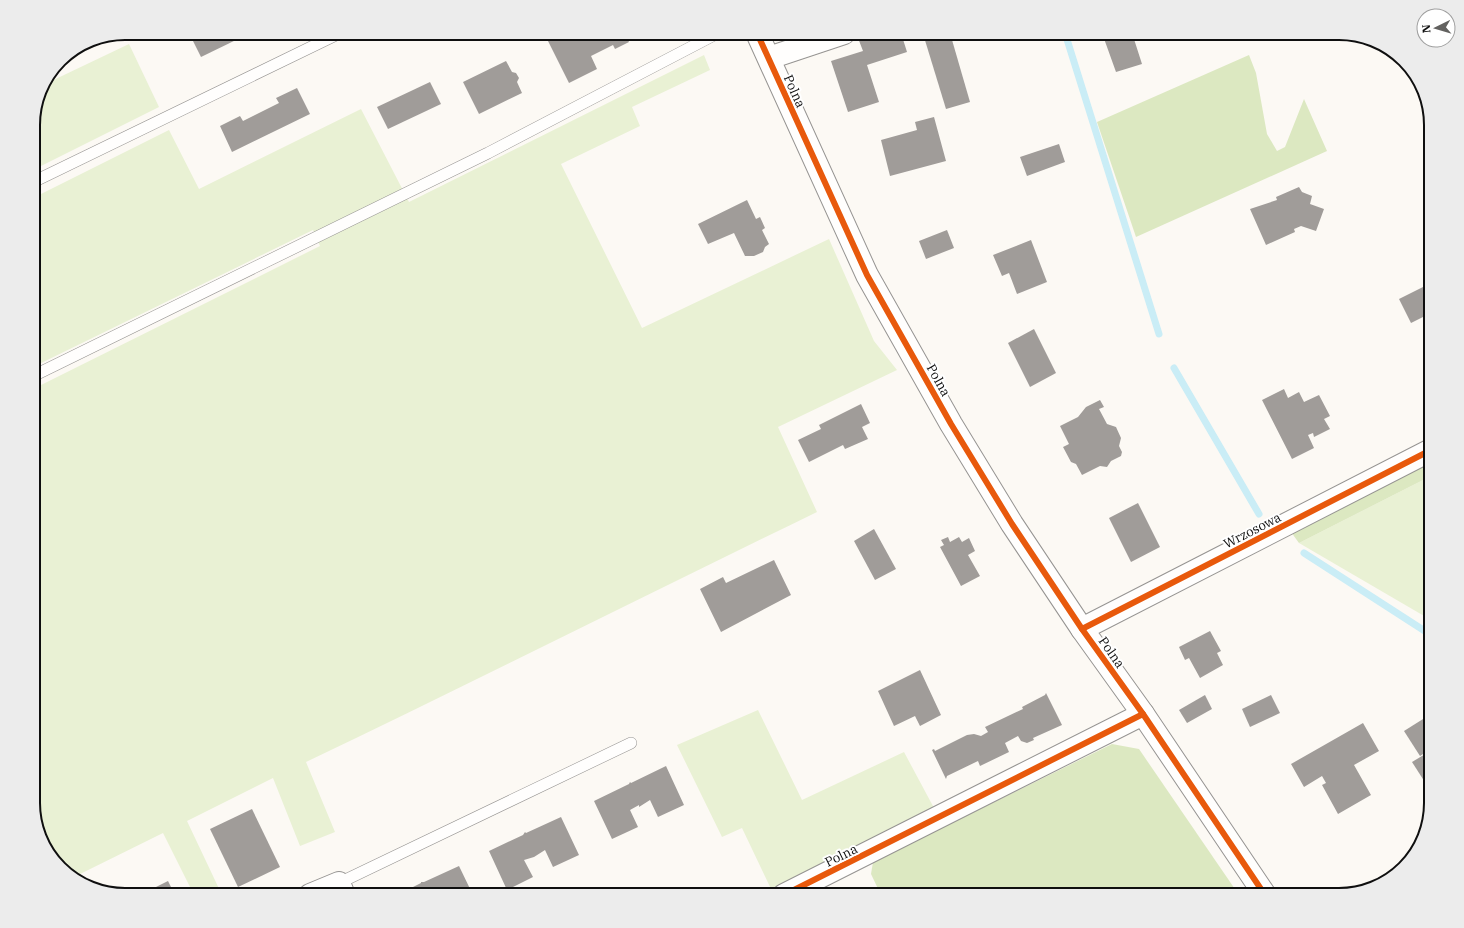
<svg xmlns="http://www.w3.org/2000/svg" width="1464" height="928" font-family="'IBM Plex Serif',serif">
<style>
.green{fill:#e9f1d4}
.forest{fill:#dce8c1}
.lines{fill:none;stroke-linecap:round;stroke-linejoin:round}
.stream{stroke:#caedf6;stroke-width:7}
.building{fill:#a09c99}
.service-casing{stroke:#969492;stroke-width:12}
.minor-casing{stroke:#969492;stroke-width:24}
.service{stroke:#fffefd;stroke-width:11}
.minor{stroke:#fffefd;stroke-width:22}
.cycleway-casing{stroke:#fff;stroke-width:8}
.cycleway{stroke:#e8590c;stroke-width:6}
.labels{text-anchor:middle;stroke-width:4;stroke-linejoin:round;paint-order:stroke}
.street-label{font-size:13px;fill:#0f0f0f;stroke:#fff}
.rim{fill:none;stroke:#0f0f0f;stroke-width:2}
</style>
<rect width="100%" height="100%" fill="#fcf9f4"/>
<g class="green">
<polygon points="129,44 159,107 33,170 33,119 40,89 43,85"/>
<path d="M704,55L710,70L632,107L640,126L561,164L642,328L829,239L874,341L897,370L778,427L817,512C646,595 477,680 306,762L335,832L300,846L273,778L187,821L222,895H194L163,833L72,878L45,849L33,809V389L320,246L313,230L33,367V198L169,130L199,189L361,109L409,202Z"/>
<polygon points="1431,476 1431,620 1299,543"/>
<polygon points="758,710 802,800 904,752 934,808 771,889 742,828 722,837 677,745"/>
</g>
<g class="forest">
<polygon points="1249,55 1256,73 1267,134 1277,151 1285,147 1304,99 1327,151 1136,237 1097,122"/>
<polygon points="1431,460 1431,476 1299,543 1291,532"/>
<polygon points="1112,744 1139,749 1239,895 881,895 871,874 873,862"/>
</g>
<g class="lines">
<g class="stream">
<polyline points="1065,33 1159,334"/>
<polyline points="1174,368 1259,514"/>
<polyline points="1304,553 1431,635"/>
</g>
</g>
<g class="building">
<polygon points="189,33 236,33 238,39 201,57"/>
<polygon points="544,33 625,33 629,42 615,49 613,45 591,56 597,69 569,83"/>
<polygon points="873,33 901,33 907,52 867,65 879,102 848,112 831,61 863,51 858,38"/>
<polygon points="940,33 950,33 970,102 946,109 924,37"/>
<polygon points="1102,33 1140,33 1133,36 1142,64 1116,72"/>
<polygon points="506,61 512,72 516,73 519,78 517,82 522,93 479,114 463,82"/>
<polygon points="430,82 441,104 388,129 377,107"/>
<polygon points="297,88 310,114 232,152 220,126 240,116 243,121 279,103 276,98"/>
<polygon points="934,117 946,161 890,176 881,140 917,130 915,122"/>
<polygon points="1059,144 1065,162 1027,176 1020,157"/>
<polygon points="1299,187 1302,192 1312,196 1310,204 1324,209 1316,231 1301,226 1294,229 1295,232 1266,245 1250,209 1277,200 1276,197"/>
<polygon points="747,200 756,219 760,217 765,228 762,230 769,244 765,247 763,252 754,256 745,256 734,233 708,244 698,224"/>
<polygon points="947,230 954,248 926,259 919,241"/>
<polygon points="1031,240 1047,282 1017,294 1009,273 1002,276 993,255"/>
<polygon points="1423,287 1431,302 1431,313 1411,323 1399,299"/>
<polygon points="1034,329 1056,373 1030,387 1008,343"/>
<polygon points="1284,389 1288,398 1299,392 1304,402 1319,395 1330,416 1324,419 1330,429 1314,437 1313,433 1308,435 1314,448 1292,459 1262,400"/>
<polygon points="1100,400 1104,407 1099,409 1107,424 1116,427 1121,438 1119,446 1122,452 1121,456 1111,461 1107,467 1100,466 1082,475 1076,464 1071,462 1063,447 1069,444 1060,426 1078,417 1086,407"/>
<polygon points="861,404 870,423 862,427 868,439 845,449 843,445 809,462 798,440 821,429 819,425"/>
<polygon points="1138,503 1160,547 1131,562 1109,518"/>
<polygon points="874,529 896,569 875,580 854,541"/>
<polygon points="948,537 950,542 959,537 962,542 969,538 975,551 968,555 980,576 961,586 940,547 944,545 941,540"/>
<polygon points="774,560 791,595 721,632 700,589 723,577 726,583"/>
<polygon points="1210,631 1221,651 1217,653 1223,665 1200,678 1189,658 1185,660 1179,647"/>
<polygon points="920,670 941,715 920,726 915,716 894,726 878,691"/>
<polygon points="1046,693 1062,725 1033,738 1034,740 1027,743 1021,741 1018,736 1005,743 1009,752 980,766 978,761 947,776 946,779 932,750 934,749 935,751 967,735 974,734 981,736 988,732 985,727 1023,709 1022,707 1045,695"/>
<polygon points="1205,695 1212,709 1187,723 1179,710"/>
<polygon points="1271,695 1280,713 1250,727 1242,709"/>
<polygon points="1431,714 1431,749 1420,756 1404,731"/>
<polygon points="1363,723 1379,751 1354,765 1371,795 1338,814 1322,785 1326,783 1322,776 1304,787 1291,764"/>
<polygon points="1427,753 1431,759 1431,785 1428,787 1412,762"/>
<polygon points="666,766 684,805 658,817 650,800 639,807 639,805 630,810 638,827 612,839 594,801 629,784 630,782 631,783"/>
<polygon points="252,809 280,867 238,887 210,829"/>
<polygon points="561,817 579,855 553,867 545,850 534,857 524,860 533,877 507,890 489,851 523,835 525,832 526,833"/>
<polygon points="459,866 473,895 397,895 421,883 421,882 424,882"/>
<polygon points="168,881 175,895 140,895"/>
</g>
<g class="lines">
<g class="service-casing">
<g id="service">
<polyline points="33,182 340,33"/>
<polyline points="33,376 488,153 718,33"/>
<polyline points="339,883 631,743"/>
</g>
</g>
<g class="minor-casing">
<g id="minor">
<polyline points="757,33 867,275 951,424 1012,524 1082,629 1143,714 1265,895"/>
<polyline points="769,58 844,33"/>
<polyline points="1082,629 1431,450"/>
<polyline points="310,895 339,883 344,895"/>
<polyline points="784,895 1143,714"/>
</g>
</g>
<use href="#service" class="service"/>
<use href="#minor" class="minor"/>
<g class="cycleway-casing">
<g id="cycleway">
<polyline points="757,33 867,275 951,424 1012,524 1082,629 1143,714 1265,895"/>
<polyline points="1082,629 1431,450"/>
<polyline points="784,895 1143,714"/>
</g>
</g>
<use href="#cycleway" class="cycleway"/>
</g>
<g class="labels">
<g class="street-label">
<text transform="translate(795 91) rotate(66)" y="5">Polna</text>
<text transform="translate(939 380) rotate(61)" y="5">Polna</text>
<text transform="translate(1252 530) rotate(-27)" y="5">Wrzosowa</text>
<text transform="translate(1112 652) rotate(55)" y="5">Polna</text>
<text transform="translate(841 855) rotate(-26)" y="5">Polna</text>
</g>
</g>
<path d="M0 0H1464V928H0ZM125 40H1339A85 85 0 0 1 1424 125V803A85 85 0 0 1 1339 888H125A85 85 0 0 1 40 803V125A85 85 0 0 1 125 40Z" fill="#ececec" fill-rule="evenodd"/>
<path class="rim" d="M125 40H1339A85 85 0 0 1 1424 125V803A85 85 0 0 1 1339 888H125A85 85 0 0 1 40 803V125A85 85 0 0 1 125 40Z"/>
<g transform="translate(1436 28) rotate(265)"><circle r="19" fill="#ffffff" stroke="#9f9f9f"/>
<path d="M0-3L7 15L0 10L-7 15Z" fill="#62615f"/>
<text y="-6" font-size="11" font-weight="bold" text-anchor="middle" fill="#0f0f0f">N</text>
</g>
</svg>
